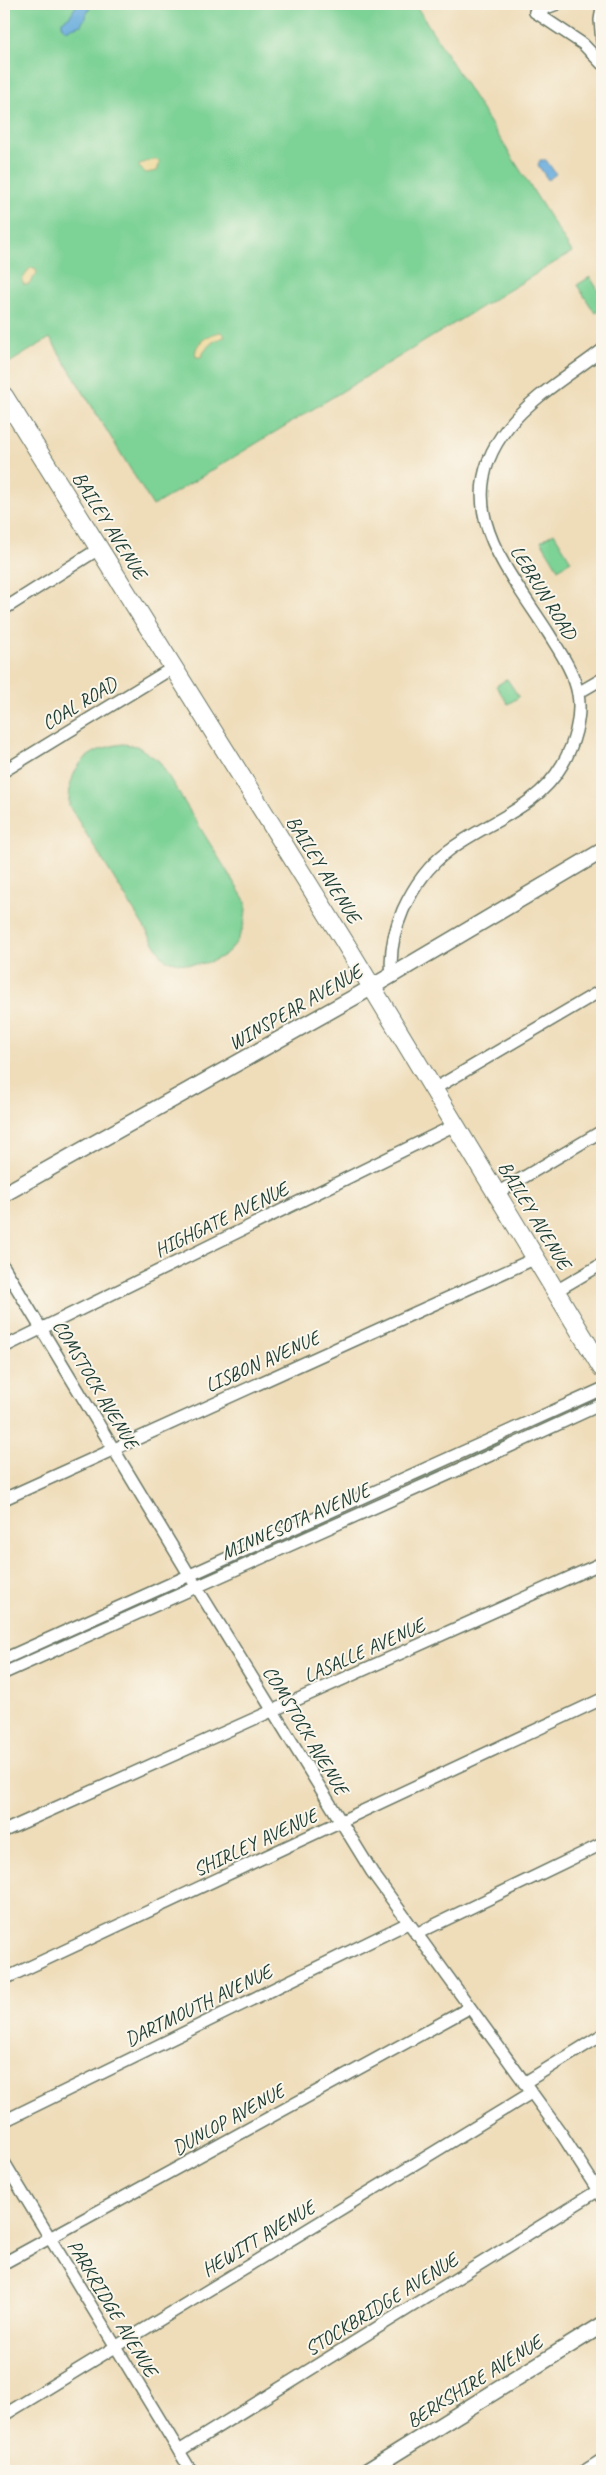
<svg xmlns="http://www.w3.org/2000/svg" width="606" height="2475" font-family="Caveat,sans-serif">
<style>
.green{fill:#7dd296;stroke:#4e8865}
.sand{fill:#eeda9e;stroke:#868c69}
.water{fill:#67acdd;stroke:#437488}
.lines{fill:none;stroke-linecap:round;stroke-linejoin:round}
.street-casing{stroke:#687563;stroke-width:14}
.secondary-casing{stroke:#687563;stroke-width:18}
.primary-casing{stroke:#687563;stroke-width:20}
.street{stroke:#fff;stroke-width:11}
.secondary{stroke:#fff;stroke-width:15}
.primary{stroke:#fff;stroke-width:18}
.labels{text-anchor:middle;stroke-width:4;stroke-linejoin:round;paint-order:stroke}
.street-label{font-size:20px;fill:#1f3d34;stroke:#fbf7ec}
</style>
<rect width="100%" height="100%" fill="#fbf7ec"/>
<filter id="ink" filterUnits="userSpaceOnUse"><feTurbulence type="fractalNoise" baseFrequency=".02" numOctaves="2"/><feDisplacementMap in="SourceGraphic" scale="10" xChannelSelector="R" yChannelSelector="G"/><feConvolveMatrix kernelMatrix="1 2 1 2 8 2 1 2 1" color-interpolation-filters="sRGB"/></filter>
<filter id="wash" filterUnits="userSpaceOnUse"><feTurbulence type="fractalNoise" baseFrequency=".0096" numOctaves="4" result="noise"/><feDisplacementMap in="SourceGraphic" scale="20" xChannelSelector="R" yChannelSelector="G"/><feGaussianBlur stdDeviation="1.12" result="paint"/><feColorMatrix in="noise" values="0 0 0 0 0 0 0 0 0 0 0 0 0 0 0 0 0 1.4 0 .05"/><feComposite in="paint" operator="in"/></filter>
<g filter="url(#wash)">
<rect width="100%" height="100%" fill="#efddba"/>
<g class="green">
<polygon points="4,4 415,4 572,252 153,506 50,338 4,366"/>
<polygon points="590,277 602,296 602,309 595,313 577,285"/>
<polygon points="554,533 571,561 558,569 541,541"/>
<polygon points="507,679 519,697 508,704 496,686"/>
<path d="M123,744L137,746L159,761L246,902C247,953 211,975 164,959L69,806C68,767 85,749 123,744Z"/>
<polygon points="559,1414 559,1417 413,1483 411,1482"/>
<polygon points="397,1487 397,1491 209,1576 207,1574"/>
<polygon points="180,1585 180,1589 4,1668 4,1664"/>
</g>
<g class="sand">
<polygon points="155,159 160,162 157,171 146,173 139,167 140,164"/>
<polygon points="30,268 35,268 37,273 29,284 24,285 22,280"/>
<path d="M222,332L225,337C212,340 207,346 201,357H196C192,344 210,333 222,332Z"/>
</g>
<g class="water">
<polygon points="77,4 92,4 81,25 66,30 62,27 62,21 70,16"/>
<polygon points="540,160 546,160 556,174 548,180 538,165"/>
</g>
</g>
<g filter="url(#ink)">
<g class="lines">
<g class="street-casing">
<g id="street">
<polyline points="602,7 600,20 602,42"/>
<polyline points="535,12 583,44 602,64"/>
<polyline points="535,12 557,4"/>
<polyline points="4,609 100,548"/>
<polyline points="578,693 602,679"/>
<polyline points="4,771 174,667"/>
<path d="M392,975C389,952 394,931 403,910C413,888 428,866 448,851C486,822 537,809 562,765C574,745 582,717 578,694C574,672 560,652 549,634C507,568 447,504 508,427C533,396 571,374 602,350"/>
<polyline points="434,1089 602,990"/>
<polyline points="497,1193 602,1131"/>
<polyline points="4,1267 199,1591 372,1872 561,2133 602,2197"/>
<polyline points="556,1291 602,1264"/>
<polyline points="4,1347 455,1125"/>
<polyline points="4,1499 536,1258"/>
<polyline points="4,1659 602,1389"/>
<polyline points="4,1673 467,1466 602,1404"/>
<polyline points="4,1831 602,1563"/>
<polyline points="416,1934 602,1844"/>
<polyline points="4,1979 602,1699"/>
<polyline points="524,2083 602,2035"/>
<polyline points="4,2121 408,1923"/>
<polyline points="4,2162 191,2471"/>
<polyline points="4,2263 469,2008"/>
<polyline points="4,2415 531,2093"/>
<polyline points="179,2451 602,2188"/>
</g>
</g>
<g class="secondary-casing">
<g id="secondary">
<polyline points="4,1194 360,994 602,851"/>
<polyline points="367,2471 602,2325"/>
<polyline points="588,2471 602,2462"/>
</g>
</g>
<g class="primary-casing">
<polyline id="primary" points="4,396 344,941 602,1368"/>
</g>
<use href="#street" class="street"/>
<use href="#secondary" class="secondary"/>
<use href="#primary" class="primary"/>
</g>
</g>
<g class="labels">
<g class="street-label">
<text transform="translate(110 525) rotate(58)" y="7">BAILEY AVENUE</text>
<text transform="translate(544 592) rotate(58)" y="7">LEBRUN ROAD</text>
<text transform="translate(79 703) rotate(-31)" y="7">COAL ROAD</text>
<text transform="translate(324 869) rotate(58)" y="7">BAILEY AVENUE</text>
<text transform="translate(295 1007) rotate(-30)" y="7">WINSPEAR AVENUE</text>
<text transform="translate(535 1215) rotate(59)" y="7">BAILEY AVENUE</text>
<text transform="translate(221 1219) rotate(-26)" y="7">HIGHGATE AVENUE</text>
<text transform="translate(262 1361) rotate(-24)" y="7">LISBON AVENUE</text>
<text transform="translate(96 1384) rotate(59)" y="7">COMSTOCK AVENUE</text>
<text transform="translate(295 1521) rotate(-24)" y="7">MINNESOTA AVENUE</text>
<text transform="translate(364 1650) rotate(-24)" y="7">LASALLE AVENUE</text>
<text transform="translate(306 1730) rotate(59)" y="7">COMSTOCK AVENUE</text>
<text transform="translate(255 1842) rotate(-25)" y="7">SHIRLEY AVENUE</text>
<text transform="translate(198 2005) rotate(-26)" y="7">DARTMOUTH AVENUE</text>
<text transform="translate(228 2119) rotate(-29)" y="7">DUNLOP AVENUE</text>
<text transform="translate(258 2238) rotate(-31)" y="7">HEWITT AVENUE</text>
<text transform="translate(381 2304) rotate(-32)" y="7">STOCKBRIDGE AVENUE</text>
<text transform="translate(113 2308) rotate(59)" y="7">PARKRIDGE AVENUE</text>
<text transform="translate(474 2381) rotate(-32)" y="7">BERKSHIRE AVENUE</text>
</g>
</g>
<rect width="606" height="2475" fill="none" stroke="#fbf7ec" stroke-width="20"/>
</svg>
